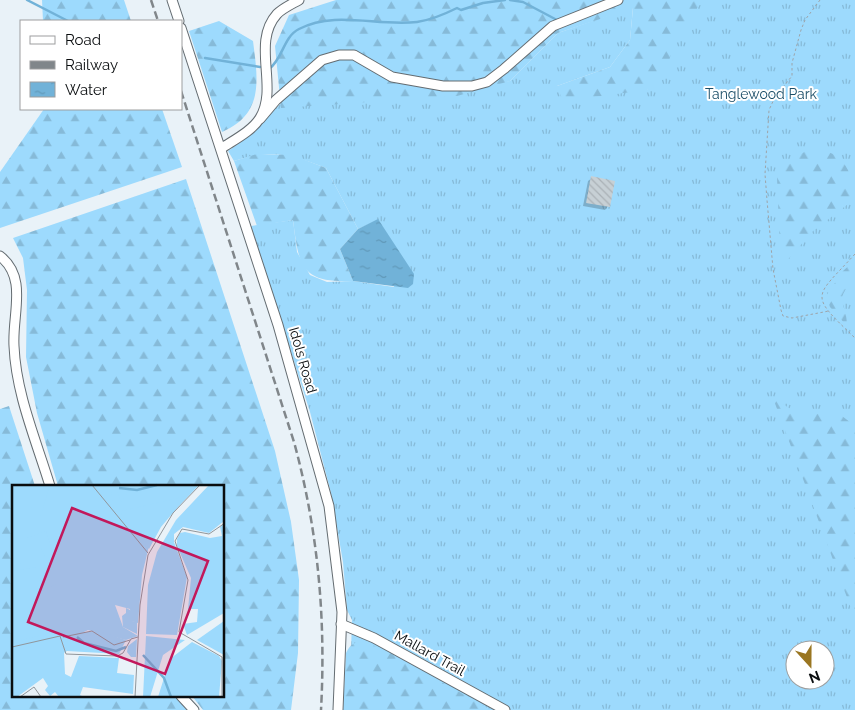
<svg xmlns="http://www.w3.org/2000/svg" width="855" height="710" font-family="Raleway,sans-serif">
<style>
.grass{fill:url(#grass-tufts);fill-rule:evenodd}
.forest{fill:url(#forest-firs)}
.water{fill:url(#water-ripples)}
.shadow{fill:#0003}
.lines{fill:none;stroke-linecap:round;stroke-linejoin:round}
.stream{stroke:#71b2d8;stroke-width:2.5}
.building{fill:url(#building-back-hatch)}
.minor-casing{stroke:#646c71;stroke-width:11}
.path{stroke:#9da4a9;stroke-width:1;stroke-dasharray:2.5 2.5;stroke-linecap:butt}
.minor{stroke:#fff;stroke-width:9}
.rail{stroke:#80868a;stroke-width:2.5;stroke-dasharray:8 4;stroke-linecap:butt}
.labels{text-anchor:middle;stroke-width:4;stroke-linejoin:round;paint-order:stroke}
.park-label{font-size:14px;fill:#1b4e68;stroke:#fff}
.street-label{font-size:14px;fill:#0a0d0f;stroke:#fff}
.inset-river{fill:none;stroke:#71b2d8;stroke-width:2.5}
.inset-road{fill:none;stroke:#90969b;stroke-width:1}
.view{fill:#c2185b;fill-opacity:0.15;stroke:#c2185b;stroke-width:2.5}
.inset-edge{fill:none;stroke:#0a0d0f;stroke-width:2.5}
</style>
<defs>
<pattern id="grass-tufts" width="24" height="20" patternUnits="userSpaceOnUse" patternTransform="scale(1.25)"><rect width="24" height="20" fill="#9ddafd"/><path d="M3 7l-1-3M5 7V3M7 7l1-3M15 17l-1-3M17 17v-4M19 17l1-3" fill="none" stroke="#86bad8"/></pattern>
<pattern id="forest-firs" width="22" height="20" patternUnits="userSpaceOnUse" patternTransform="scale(1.25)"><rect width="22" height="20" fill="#9ddafd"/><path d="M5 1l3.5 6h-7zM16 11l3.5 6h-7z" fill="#86bad8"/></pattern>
<pattern id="water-ripples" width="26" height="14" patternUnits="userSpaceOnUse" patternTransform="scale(1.25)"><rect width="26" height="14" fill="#71b2d8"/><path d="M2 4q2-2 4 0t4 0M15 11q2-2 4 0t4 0" fill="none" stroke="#6098b8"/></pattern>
<pattern id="building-back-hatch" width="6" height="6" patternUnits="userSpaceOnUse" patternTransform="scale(1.25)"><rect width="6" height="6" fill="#c7d0d5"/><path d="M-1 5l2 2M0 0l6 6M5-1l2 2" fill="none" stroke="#aab1b6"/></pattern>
</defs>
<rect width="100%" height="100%" fill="#e9f2f8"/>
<path class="grass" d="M665,0H855V710H349L352,620L347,610L343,562L331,493L310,412L251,226L293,220L297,252L310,275L327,282L353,281L394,287L399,253L378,220L358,229L326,168C290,154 272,149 234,161L228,151L249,136L281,103V107L510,81L558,33L633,7L630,40L610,67L557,86L647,90ZM795,650H825V680H795Z"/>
<g class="forest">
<polygon points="42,0 124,0 131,21 43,21"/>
<polygon points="336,0 704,0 686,21 669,59 647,90 563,101 557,86 610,67 630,40 633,8 558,33 510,81 457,96 281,108 275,46 289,15"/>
<path d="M219,21L253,41C258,80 264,114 222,132L189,31Z"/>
<polygon points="44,109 162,109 182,167 0,228 0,172"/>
<path d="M809,149C817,150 827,151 833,154C850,164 855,183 852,201L813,231L784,264L780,252L777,177L788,162Z"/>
<path d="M257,154L292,155L326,168L358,229L340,249L353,281C301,283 299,267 293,220L257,226L234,161Z"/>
<polygon points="186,179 275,451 291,522 299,580 298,653 291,710 203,710 192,696 224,696 224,486 58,486 37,413 26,357 27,290 23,258 13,238"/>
<path d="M855,260V278C831,305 847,298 847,326L830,307L826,296L843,271Z"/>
<polygon points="773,398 794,411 842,416 855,426 855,619"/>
<polygon points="9,406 35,486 14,486 14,696 175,696 187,710 0,710 0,409"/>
<path d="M364,641L394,655L491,710H343L346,653C350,644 355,642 364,641Z"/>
</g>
<polygon class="water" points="378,219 414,274 413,284 408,288 353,281 340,249 358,229"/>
<polygon class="shadow" points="592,178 608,206 605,210 583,206 588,181"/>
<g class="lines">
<g class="stream">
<polyline points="27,0 68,21"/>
<polyline points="510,0 523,2 557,20"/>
<polyline points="205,58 260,67"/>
<path d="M269,69C283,59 283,37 299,29C336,10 378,27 417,22C431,20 445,14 457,8L461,10L483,3L505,0"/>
</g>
</g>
<polygon class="building" points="591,176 615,181 610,207 586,203"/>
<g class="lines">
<g class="minor-casing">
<g id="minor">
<polyline points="172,0 179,21"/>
<polyline points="181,28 278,325 329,506 342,612 338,710"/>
<polyline points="260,119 276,100 322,60 339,55 354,55 392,77 443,86 472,86 487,82 504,69 553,26 618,0"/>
<path d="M222,148C234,140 252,131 260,118C279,87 251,43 277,14C283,8 292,4 299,0"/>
<path d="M0,256C28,278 12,314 14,346C16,394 36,440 50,486"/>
<polyline points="341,624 374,638 505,710"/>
<polyline points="181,696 194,710"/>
</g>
</g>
<g class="path">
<polyline points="820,0 805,20 801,30 792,63 792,76 775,97 769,110 765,174 767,200 773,269 781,310 783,316 792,318 829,311"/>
<path d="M855,254C814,299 808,293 855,338"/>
</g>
<use href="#minor" class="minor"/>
<g class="rail">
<polyline points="151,0 158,21"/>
<path d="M181,91L294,442C318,530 326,618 321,710"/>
</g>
</g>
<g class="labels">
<g class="park-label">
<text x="761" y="99">Tanglewood Park</text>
</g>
<g class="street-label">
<text transform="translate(303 360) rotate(74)" y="5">Idols Road</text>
<text transform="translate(430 653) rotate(29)" y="5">Mallard Trail</text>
</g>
</g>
<g transform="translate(12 485)">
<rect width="212" height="212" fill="#e9f2f8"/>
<path d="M0,0H187L149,40L137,61L130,90L126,138L119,136L118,124L103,120L111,142L126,151L114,155L76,145L66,150L52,149L0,160Z" fill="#9ddafd"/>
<path d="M0,0H27L19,25L0,42ZM38,0H77L80,4L54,6V78L40,65L34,46L14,53L13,50V46L28,33ZM82,0H98L101,17L98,20ZM108,0H154V3L117,6L109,17L104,3ZM197,0H212V36L197,48L171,42L162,49V57L175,92L165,150L134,149L136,100L145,67L164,35ZM175,11L149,42L137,64L108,34L110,26ZM212,39V128L175,150L171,139L185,137L186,124H176L179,93L165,61V54L168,48L173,47L198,53L210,51L208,42ZM29,63L33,72L24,82L0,86ZM44,99L40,113L29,114L27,107ZM114,123L120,126V136L125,137V149L111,142L110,131L114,128ZM55,135L69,138V141H59L53,149L86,146L114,155L107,169L55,166L52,168L53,189L59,192L67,171L107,173L105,188L122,190L121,209L71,202L68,210L72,212H47L43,207L38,211L33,205L36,201L31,193L5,212H0V157L35,149ZM212,136V170L185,155ZM134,151L173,155L151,170L138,212H131ZM125,154L124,172H119L115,167L116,161ZM180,157L207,171L210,176L207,212H146L158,174Z" fill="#9ddafd"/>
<path class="inset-river" d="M107,3L125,5L145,0M65,152L72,158L104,166L114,162M131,170L152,193L159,212"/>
<path class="inset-road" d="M80,0L136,68M51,152L80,146L102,160L118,155M0,162L48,151L54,169L105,171L111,168L119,154L126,152M8,212L22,202L29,212M123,212L128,120L136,70L161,28L188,0M210,212V172L167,147L176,95L163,56L170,44L197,49L213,38"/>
<path class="view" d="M60,23L196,76L153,189L16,137Z"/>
<rect width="212" height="212" class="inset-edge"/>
</g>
<rect x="20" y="20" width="162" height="90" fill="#ffffff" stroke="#9d9e9f"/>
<rect x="30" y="36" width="25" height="8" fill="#ffffff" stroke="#9d9e9f"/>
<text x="65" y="45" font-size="15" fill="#0a0d0f">Road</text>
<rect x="30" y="61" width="25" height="8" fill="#80868a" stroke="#9d9e9f"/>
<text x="65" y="70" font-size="15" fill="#0a0d0f">Railway</text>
<rect x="30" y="82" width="25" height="15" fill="url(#water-ripples)" stroke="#9d9e9f"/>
<text x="65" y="95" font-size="15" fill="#0a0d0f">Water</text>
<g transform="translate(810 665) rotate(159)"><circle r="24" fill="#ffffff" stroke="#9d9e9f"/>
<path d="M0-4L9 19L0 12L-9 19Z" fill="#9a7621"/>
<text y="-8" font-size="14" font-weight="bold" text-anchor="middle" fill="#0a0d0f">N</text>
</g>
</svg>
